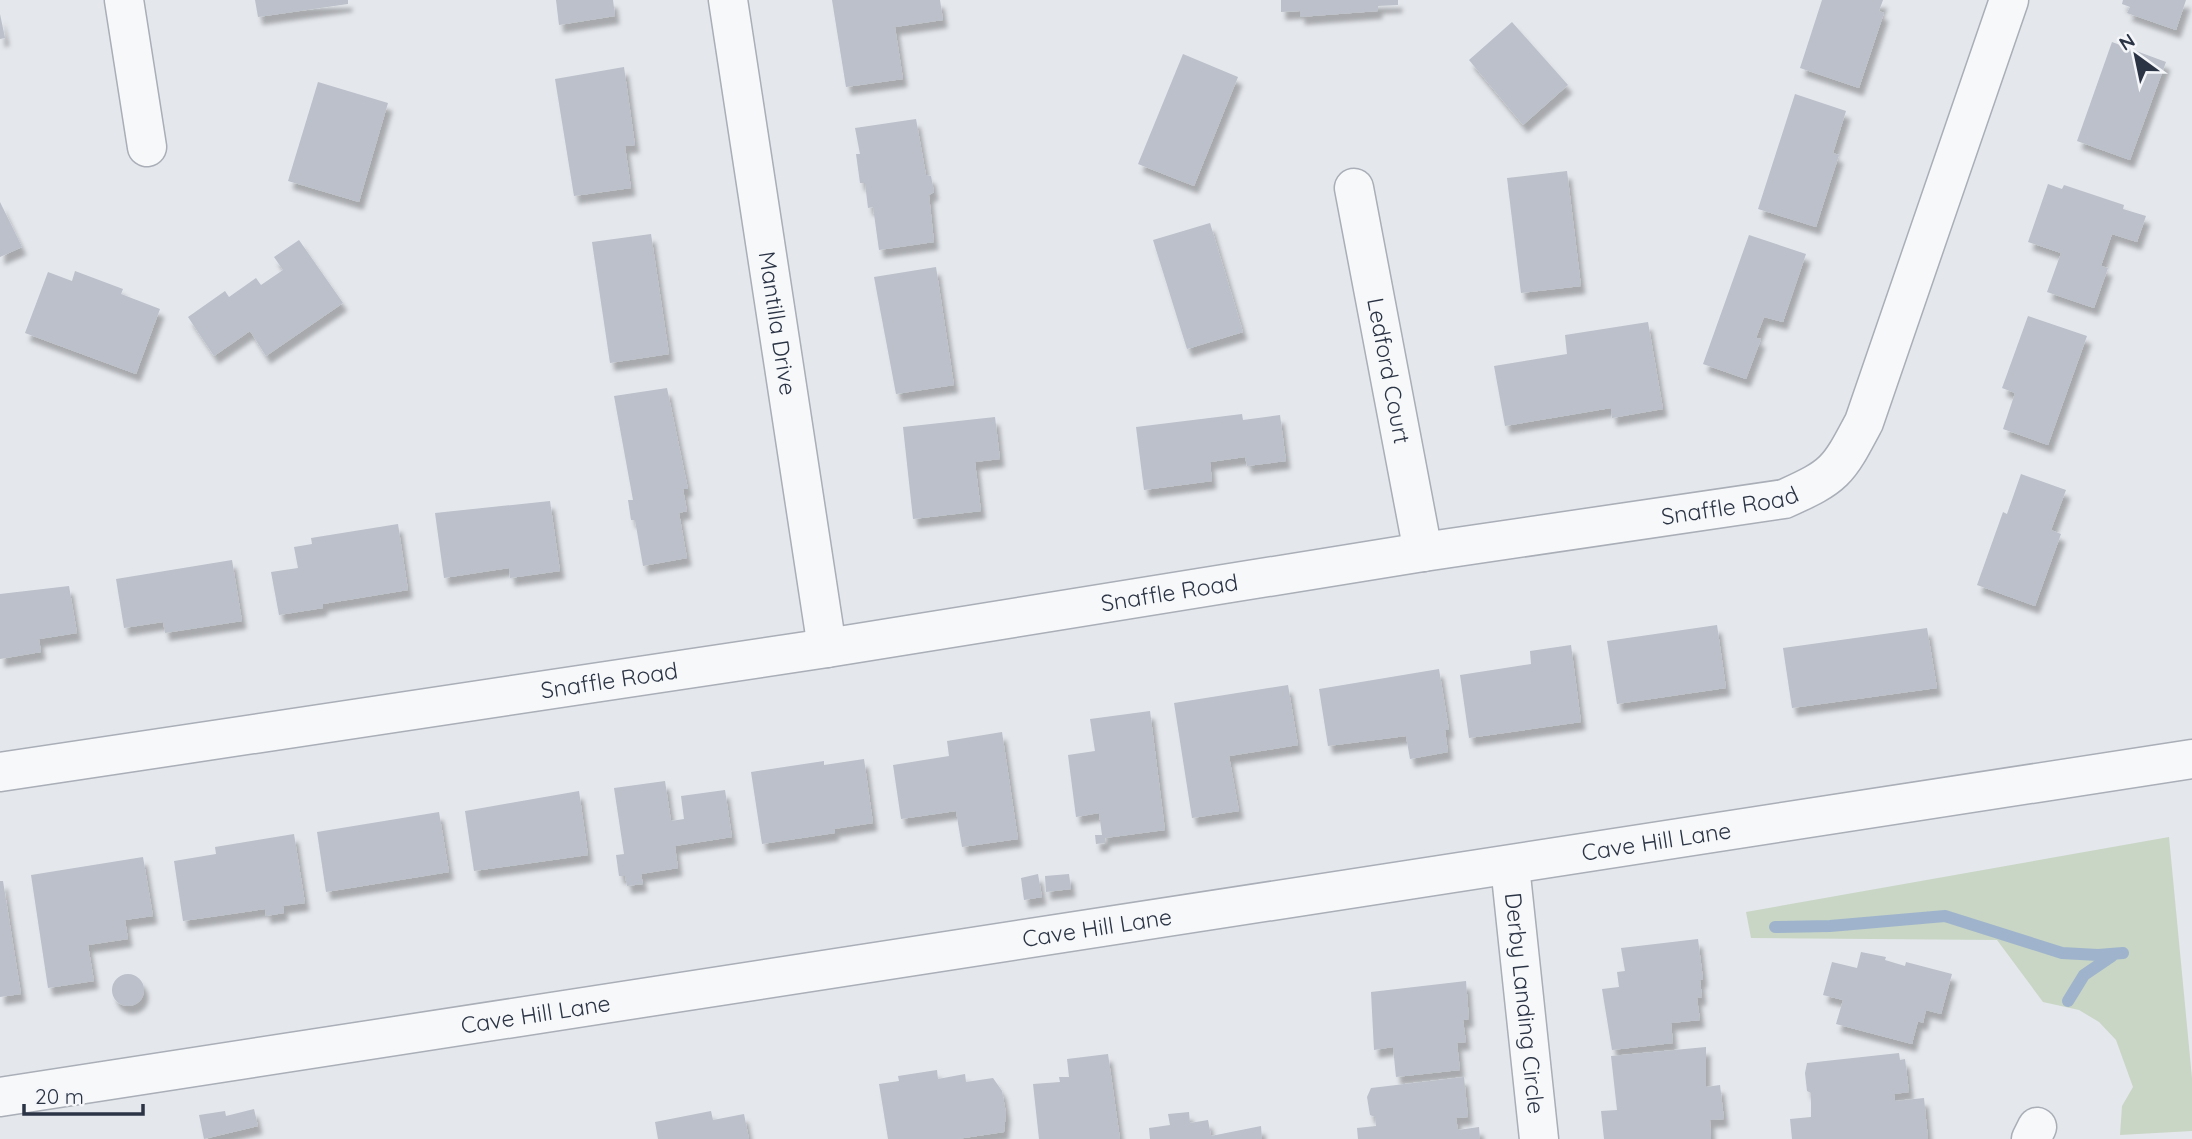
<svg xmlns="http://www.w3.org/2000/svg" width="2192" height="1139" font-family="Quicksand,sans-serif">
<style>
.green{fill:#c9d6c5}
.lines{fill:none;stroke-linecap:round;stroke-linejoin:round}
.stream{stroke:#9fb4cc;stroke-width:12}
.building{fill:#bbc0ca;filter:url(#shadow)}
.minor-casing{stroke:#a9aeb7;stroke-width:41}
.minor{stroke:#f7f8fa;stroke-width:38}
.labels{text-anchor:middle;stroke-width:7;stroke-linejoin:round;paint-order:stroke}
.street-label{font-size:23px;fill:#2b3445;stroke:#f4f6f9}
</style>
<defs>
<filter id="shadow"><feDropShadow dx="4.5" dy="8" stdDeviation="2" flood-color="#0004"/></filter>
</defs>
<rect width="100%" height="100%" fill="#e4e7ec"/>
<polygon class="green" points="2169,837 2192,1078 2192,1131 2120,1135 2122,1106 2133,1087 2116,1040 2099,1022 2079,1010 2043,1002 1997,940 1751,938 1746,912"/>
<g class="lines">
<g class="stream">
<polyline points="1775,927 1830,926 1945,916 2062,953 2098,955 2123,953"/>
<polyline points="2068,1001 2084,975 2112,956"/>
</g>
</g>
<g class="building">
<polygon points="255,0 348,0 348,4 258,17"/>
<polygon points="556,0 613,0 615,16 559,25"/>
<polygon points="832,0 940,0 943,20 895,27 903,79 846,87"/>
<polygon points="1281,0 1398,0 1398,5 1378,6 1378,11 1300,17 1300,11 1281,12"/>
<polygon points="1822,0 1883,0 1879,11 1884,13 1859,88 1800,68"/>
<polygon points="2123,0 2186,0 2176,30 2127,13 2130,7 2122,4"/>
<polygon points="0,14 5,38 0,39"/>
<polygon points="1512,22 1568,85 1523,125 1469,60"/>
<polygon points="2112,42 2166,62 2130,160 2077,141"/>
<polygon points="1183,54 1238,77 1194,186 1138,164"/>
<polygon points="624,67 635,145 625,146 631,188 574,196 555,79"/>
<polygon points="318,82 388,103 359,202 288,181"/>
<polygon points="1795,94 1846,111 1833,153 1839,155 1816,227 1758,209"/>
<polygon points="916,119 926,175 931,176 934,192 929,195 934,242 879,250 873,207 868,208 865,183 860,183 856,154 860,154 855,128"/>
<polygon points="1567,171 1581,286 1521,293 1507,178"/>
<polygon points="2048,184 2062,189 2064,185 2124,205 2123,209 2146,216 2137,242 2112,234 2101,266 2108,268 2094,308 2047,292 2061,253 2028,242"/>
<polygon points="0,202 22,247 0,257"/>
<polygon points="1210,223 1243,332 1187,349 1153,240"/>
<polygon points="651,234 669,354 610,363 592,242"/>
<polygon points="1749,235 1806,254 1783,322 1764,317 1756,338 1761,339 1746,379 1703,364"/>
<polygon points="299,240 343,303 266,356 250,331 214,356 188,317 225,291 229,297 256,278 261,285 283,270 274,257"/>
<polygon points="936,267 954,385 896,394 874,277"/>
<polygon points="75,271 123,289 121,294 160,309 136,374 25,333 48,272 72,281"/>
<polygon points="2028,316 2087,336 2048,445 2003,429 2015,393 2002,388"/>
<polygon points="1648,322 1663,409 1612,418 1611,408 1505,426 1494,366 1567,354 1565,335"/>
<polygon points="667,388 688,489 683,489 687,511 679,513 687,558 643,566 635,520 631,520 628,500 633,500 614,396"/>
<polygon points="1242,414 1243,420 1280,415 1286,461 1247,466 1245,457 1210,462 1212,481 1144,490 1136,427"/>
<polygon points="995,417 1000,459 975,462 981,511 913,519 903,427"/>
<polygon points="2021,474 2066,490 2051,530 2061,534 2035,606 1977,585 2003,512 2007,514"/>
<polygon points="550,501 560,571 510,578 509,568 444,578 435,513"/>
<polygon points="398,524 408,590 323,604 323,608 279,615 271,572 298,568 294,547 312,544 311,538"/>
<polygon points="232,560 242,621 165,633 163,622 124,628 116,579"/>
<polygon points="69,586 77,633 39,639 41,652 0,659 0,594"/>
<polygon points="1717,625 1726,688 1617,704 1607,641"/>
<polygon points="1927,628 1937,688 1792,708 1783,648"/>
<polygon points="1571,645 1581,722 1469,738 1460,675 1531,664 1530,651"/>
<polygon points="1439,669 1449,730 1445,730 1448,752 1410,759 1406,736 1328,746 1319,689"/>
<polygon points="1288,685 1298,745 1229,756 1239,811 1192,818 1174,703"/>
<polygon points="1150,711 1165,830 1105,838 1105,843 1096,844 1095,835 1102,835 1099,813 1076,817 1068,755 1095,751 1090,719"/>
<polygon points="1002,732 1018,839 962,847 956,811 901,819 893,765 949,756 947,741"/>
<polygon points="864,759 873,823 834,829 835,833 762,844 751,772 824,761 824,765"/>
<polygon points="665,781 671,821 684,819 681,796 725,790 732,837 675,846 678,868 641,874 643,884 627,886 625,876 619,876 616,855 624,854 614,788"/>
<polygon points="579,791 588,855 474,871 465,811"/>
<polygon points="439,812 449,872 326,892 317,832"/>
<polygon points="294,834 305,903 283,906 284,913 266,916 265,909 183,921 174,861 216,854 215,847"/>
<polygon points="143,857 153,916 125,920 128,939 88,945 94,981 48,988 31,875"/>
<polygon points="1038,874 1042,897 1024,900 1021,878"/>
<polygon points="1069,874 1071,889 1046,892 1045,876"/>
<polygon points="0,881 3,881 21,994 0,997"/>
<polygon points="1698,939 1703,979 1700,980 1702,997 1697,998 1700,1020 1671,1023 1673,1043 1612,1050 1602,989 1619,987 1617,972 1625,971 1621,948"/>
<polygon points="1861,952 1886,957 1885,960 1905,966 1906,962 1952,974 1941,1014 1926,1010 1923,1023 1918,1021 1912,1044 1836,1024 1843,1000 1823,995 1832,962 1857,968"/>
<circle cx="128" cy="990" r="16"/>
<polygon points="1466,981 1469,1019 1463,1020 1466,1042 1457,1043 1460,1070 1396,1077 1393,1047 1374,1050 1371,992"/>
<polygon points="1706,1047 1706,1087 1720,1085 1724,1119 1710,1120 1711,1139 1604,1139 1601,1111 1617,1110 1611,1056"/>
<polygon points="1899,1053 1900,1060 1905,1059 1909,1092 1894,1094 1895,1101 1924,1098 1928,1139 1792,1139 1790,1119 1811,1117 1811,1093 1807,1091 1805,1073 1807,1063"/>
<polygon points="1108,1054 1120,1139 1039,1139 1033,1084 1060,1082 1059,1077 1069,1077 1067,1059"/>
<polygon points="937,1070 938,1079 965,1074 966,1082 993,1078 1002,1091 1006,1113 1004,1132 957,1139 888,1139 879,1084 899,1081 898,1076"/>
<polygon points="1464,1077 1468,1117 1456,1118 1458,1130 1479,1127 1480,1139 1358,1139 1357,1128 1376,1126 1375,1117 1370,1115 1367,1097 1371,1088"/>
<polygon points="254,1109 258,1126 204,1139 199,1115 225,1111 226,1116"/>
<polygon points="711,1111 713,1120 744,1114 749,1139 658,1139 655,1122"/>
<polygon points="1189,1112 1190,1123 1208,1120 1211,1136 1261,1126 1262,1139 1150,1139 1149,1128 1170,1125 1168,1114"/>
</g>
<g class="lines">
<g class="minor-casing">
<g id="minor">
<polyline points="124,0 147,147"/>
<path id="s1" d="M728,0L827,648"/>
<path id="s2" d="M1354,188L1423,552"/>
<path id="s3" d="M0,772L827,648L1423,552L1784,499C1836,476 1838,471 1864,422L2009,0"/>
<path id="s4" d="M1510,866L1539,1139"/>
<path id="s5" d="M0,1097L2192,759"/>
<polyline points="2031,1139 2037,1127"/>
</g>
</g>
<use href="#minor" class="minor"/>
</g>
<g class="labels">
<g class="street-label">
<text dy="8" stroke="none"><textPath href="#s1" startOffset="327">Mantilla Drive</textPath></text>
<text dy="8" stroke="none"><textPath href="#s2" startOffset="186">Ledford Court</textPath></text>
<text dy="8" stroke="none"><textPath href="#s3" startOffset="1750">Snaffle Road</textPath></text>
<text dy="8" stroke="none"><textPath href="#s3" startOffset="1183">Snaffle Road</textPath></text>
<text dy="8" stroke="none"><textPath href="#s3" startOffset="616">Snaffle Road</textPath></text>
<text dy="8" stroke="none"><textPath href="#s5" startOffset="1676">Cave Hill Lane</textPath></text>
<text dy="8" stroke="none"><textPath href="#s5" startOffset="1110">Cave Hill Lane</textPath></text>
<text dy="8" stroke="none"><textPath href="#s4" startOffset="138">Derby Landing Circle</textPath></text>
<text dy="8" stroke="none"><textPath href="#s5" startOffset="542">Cave Hill Lane</textPath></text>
</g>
</g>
<g transform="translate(2136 56) rotate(327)" stroke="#f4f6f9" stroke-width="5" paint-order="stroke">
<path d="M0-5L12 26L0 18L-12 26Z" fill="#2b3445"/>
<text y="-10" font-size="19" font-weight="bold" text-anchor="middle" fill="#2b3445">N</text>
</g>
<path d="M24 1104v10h119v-10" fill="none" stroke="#2b3445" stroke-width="3.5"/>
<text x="35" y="1104" font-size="21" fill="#2b3445" stroke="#f4f6f9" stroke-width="5" paint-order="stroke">20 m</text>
</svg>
